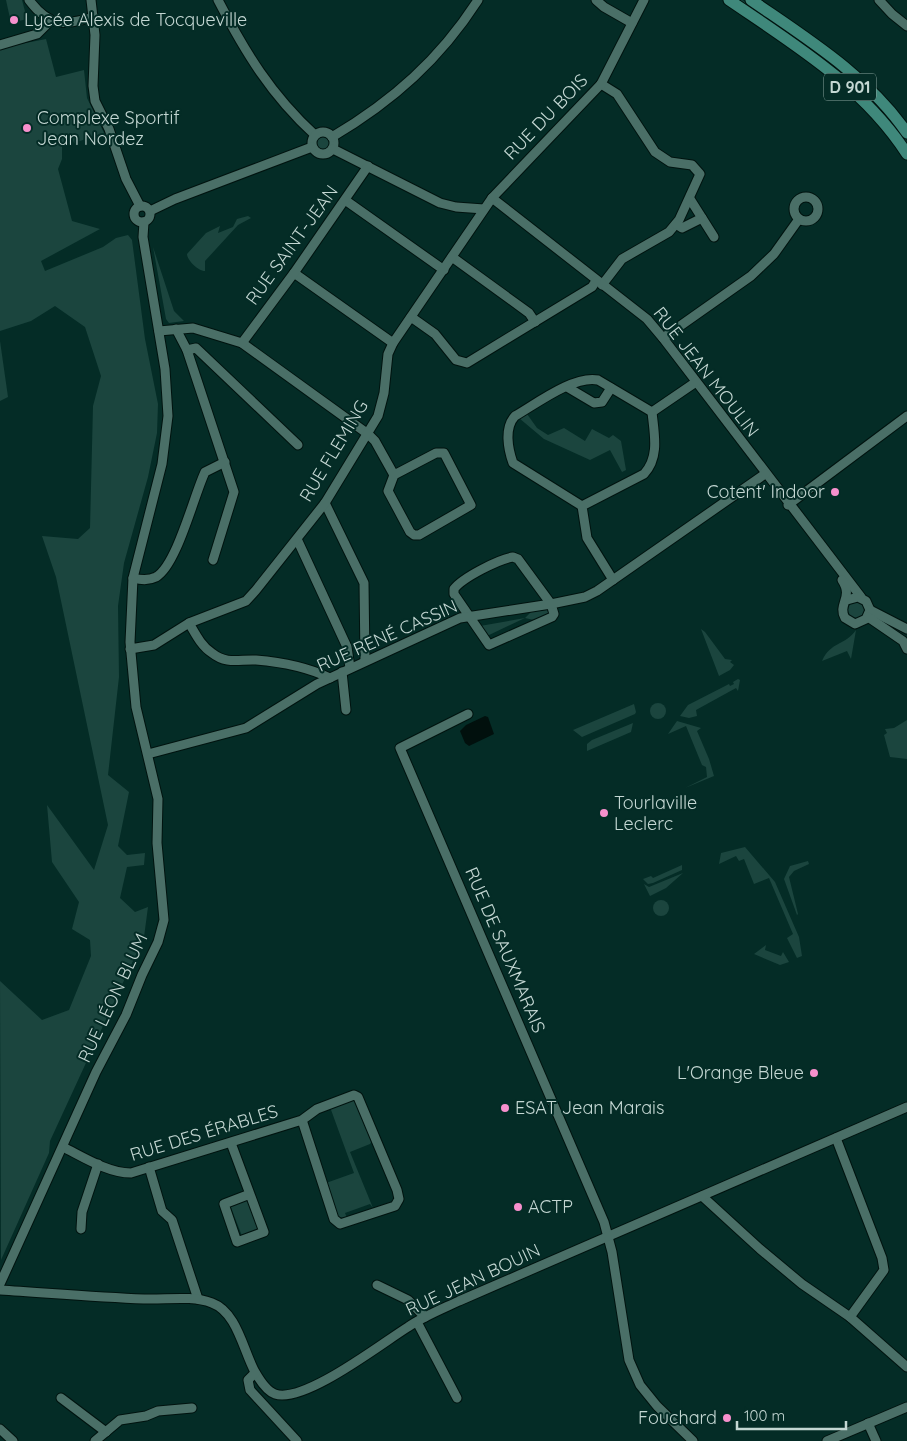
<svg xmlns="http://www.w3.org/2000/svg" width="907" height="1441" font-family="Quicksand,sans-serif">
<style>
.green{fill:#1b453e}
.water{fill:#01100d}
.lines{fill:none;stroke-linecap:round;stroke-linejoin:round}
.minor-casing{stroke:#00130f;stroke-width:11}
.major-casing{stroke:#00130f;stroke-width:13}
.minor{stroke:#4a6f67;stroke-width:9}
.major{stroke:#3f887b;stroke-width:11}
.poi-dot{fill:#f790cd;stroke:#042c26;stroke-width:2}
.labels{text-anchor:middle;stroke-width:4;stroke-linejoin:round;paint-order:stroke}
.shield{fill:#042c26;stroke:#8aa49f;stroke-width:1}
.shield-label{font-size:16px;font-weight:bold;fill:#c4d7d3}
.poi-label{font-size:18px;fill:#c4d7d3;stroke:#042c26;text-anchor:start}
.street-label{font-size:18px;fill:#c4d7d3;stroke:#042c26}
</style>
<rect width="100%" height="100%" fill="#042c26"/>
<g class="green">
<polygon points="6,0 22,0 27,19 11,23"/>
<path d="M736,0H742C773,21 907,110 907,145L885,117Z"/>
<polygon points="46,39 56,77 84,70 87,98 104,133 74,143 72,138 62,145 62,159 58,169 72,221 100,229 41,261 45,271 103,247 116,238 128,235 132,240 145,339 158,404 157,433 148,477 124,563 118,606 119,677 108,775 129,792 118,846 127,855 145,853 144,865 127,867 120,898 135,912 148,907 144,937 50,1141 49,1153 1,1260 0,981 42,1020 69,1010 91,956 90,940 72,929 79,902 52,862 47,805 94,870 108,825 56,577 42,536 78,539 90,528 93,406 101,376 85,327 55,306 31,321 0,331 0,48"/>
<circle cx="323" cy="143" r="7"/>
<path d="M248,216L251,218L238,225L205,261V271C198,271 187,260 187,254L206,233L220,226L218,233L233,227L237,219Z"/>
<polygon points="153,247 174,311 184,321 169,323 166,319"/>
<polygon points="0,341 8,397 0,401"/>
<polygon points="527,414 537,428 548,435 564,428 585,441 592,429 609,438 613,435 621,441 626,470 622,472 610,450 590,460 544,439 519,418"/>
<circle cx="856" cy="610" r="8"/>
<polygon points="549,609 549,613 534,620 525,618 487,636 480,626 525,618 531,612"/>
<polygon points="701,629 705,632 725,659 732,660 730,662 734,665 730,670 719,676"/>
<path d="M856,630L851,659L847,651L822,661C831,641 845,646 856,630Z"/>
<polygon points="738,679 740,680 738,691 736,688 696,710 697,716 689,718 680,716 688,705 729,684 730,686 734,684 733,682"/>
<circle cx="658" cy="711" r="8"/>
<polygon points="634,704 636,712 635,714 582,737 573,730"/>
<polygon points="907,720 907,759 890,757 884,735 887,733 885,729 894,728"/>
<polygon points="677,721 701,728 697,731 709,759 714,776 685,788 707,777 706,767 702,765 686,726 668,734"/>
<polygon points="633,723 631,732 587,751 587,744 592,740"/>
<polygon points="745,847 775,882 799,937 802,956 797,958 787,938 793,934 769,878 754,884 744,859 739,861 736,856 719,864 721,853"/>
<polygon points="808,861 809,864 794,871 789,877 798,914 797,915 784,879 790,866"/>
<polygon points="682,865 682,870 653,883 648,884 643,879 651,876 653,878"/>
<polygon points="683,873 666,888 650,896 644,884 649,887"/>
<circle cx="661" cy="908" r="8"/>
<polygon points="766,945 765,950 781,956 783,952 789,962 780,965 754,954"/>
<polygon points="354,1099 359,1104 356,1106 359,1105 372,1141 370,1144 350,1152 373,1208 370,1204 345,1213 347,1218 338,1217 326,1183 354,1173 330,1107"/>
<polygon points="247,1199 258,1229 242,1236 230,1205"/>
</g>
<polygon class="water" points="485,716 488,717 494,734 469,746 465,743 460,731 466,725"/>
<g class="lines">
<g class="minor-casing">
<g id="minor">
<path d="M29,0C50,28 63,25 94,17"/>
<polyline points="91,0 95,35 93,86 95,101 109,129 126,179 140,206"/>
<path d="M218,0C245,52 271,95 315,135"/>
<polyline points="596,0 604,7 632,23"/>
<polyline points="879,0 892,14 907,26"/>
<polyline points="0,45 37,34 50,21"/>
<polyline points="601,84 617,94 655,152 670,162 692,165 700,174 679,220 669,232 622,259 602,285"/>
<circle cx="323" cy="143" r="11"/>
<path d="M332,137C393,101 440,59 478,0"/>
<polyline points="333,149 440,203 456,207 484,209"/>
<circle cx="806" cy="209" r="12"/>
<polyline points="492,198 647,319 663,338 861,597"/>
<polyline points="690,199 714,237"/>
<polyline points="345,200 444,270"/>
<circle cx="142" cy="214" r="8"/>
<polyline points="150,211 175,199 312,147"/>
<polyline points="676,224 682,228 702,218"/>
<polyline points="452,257 529,313 535,322"/>
<polyline points="294,273 393,343"/>
<polyline points="411,317 435,334 456,360 467,363 592,287 596,281"/>
<polyline points="176,329 187,350 234,492 213,560"/>
<polyline points="159,331 193,328 242,343 368,434 375,441 394,475 436,453 444,453 471,505 419,535 414,535 410,532 388,491 394,475"/>
<polyline points="663,338 751,276 774,254 799,219"/>
<polyline points="242,343 294,273 368,166"/>
<polyline points="187,350 196,348 298,445"/>
<polyline points="567,387 594,403 602,402 611,388"/>
<polyline points="652,412 696,382"/>
<polyline points="325,503 364,583 365,661"/>
<polyline points="788,505 907,416"/>
<path d="M582,506L513,463C508,449 504,428 515,416C536,404 574,375 598,380L652,412"/>
<polyline points="297,539 347,647 350,668"/>
<path d="M513,557L518,559L551,604L554,614L552,617L489,645L454,594V589C462,578 499,559 513,557Z"/>
<path d="M133,578C141,580 148,581 156,577C177,565 194,495 205,472L225,462"/>
<path d="M613,580L587,538L582,506L644,474C660,457 654,433 652,412"/>
<path d="M842,580C854,598 837,604 845,618L855,624L866,619L870,610L866,601L858,597L847,600"/>
<polyline points="870,610 907,629"/>
<polyline points="868,617 903,641 907,649"/>
<path d="M189,623C195,633 201,646 212,653C227,665 240,659 256,660C281,662 307,667 330,678"/>
<polyline points="130,649 154,645 189,623 246,601 256,590 325,503 378,416 384,393 388,354 393,343 492,198 601,84 644,0"/>
<polyline points="342,672 346,710"/>
<polyline points="468,714 400,748 604,1222 612,1252 629,1360 640,1385 657,1406 693,1441"/>
<polyline points="148,754 246,728 317,684 460,618 551,604 585,597 597,591 765,474"/>
<polyline points="836,1138 882,1258 884,1270 850,1317"/>
<polyline points="231,1143 264,1232 237,1242 224,1204 250,1194"/>
<path d="M63,1147C83,1157 108,1173 131,1173L302,1120L317,1109L354,1095L358,1097L397,1190L399,1199L395,1206L340,1224L334,1219L302,1120"/>
<polyline points="149,1167 162,1211 172,1220 198,1299"/>
<polyline points="702,1196 760,1249 802,1284 850,1317 907,1367"/>
<polyline points="81,1229 82,1212 98,1164"/>
<polyline points="0,1284 96,1072 126,1015 142,975 158,942 164,920 157,843 158,799 136,707 130,642 133,578 162,464 168,416 165,369 143,237 144,222"/>
<polyline points="377,1285 408,1300 425,1317"/>
<path d="M0,1290C48,1293 96,1297 144,1299C166,1300 191,1295 212,1303C237,1312 243,1350 255,1372C259,1379 266,1391 275,1394C304,1404 382,1343 408,1327C424,1316 442,1309 459,1301L907,1107"/>
<polyline points="417,1322 457,1398"/>
<polyline points="255,1373 248,1380 250,1390 297,1441"/>
<polyline points="61,1398 106,1432"/>
<polyline points="868,1423 876,1441"/>
<polyline points="0,1429 13,1441"/>
<polyline points="95,1441 120,1420 146,1416 158,1411 192,1408"/>
<polyline points="827,1441 907,1407"/>
</g>
</g>
<g class="major-casing">
<g id="major">
<path d="M729,0C795,45 863,86 907,154"/>
<path d="M751,0C806,38 868,76 907,133"/>
</g>
</g>
<use href="#minor" class="minor"/>
<use href="#major" class="major"/>
</g>
<g class="poi-dot">
<circle cx="14" cy="20" r="5"/>
<circle cx="27" cy="128" r="5"/>
<circle cx="835" cy="492" r="5"/>
<circle cx="604" cy="813" r="5"/>
<circle cx="814" cy="1073" r="5"/>
<circle cx="505" cy="1108" r="5"/>
<circle cx="518" cy="1207" r="5"/>
<circle cx="727" cy="1418" r="5"/>
</g>
<g class="labels">
<rect class="shield" x="824" y="73.5" width="52" height="27" rx="4"/>
<g class="shield-label">
<text x="850" y="93">D 901</text>
</g>
<g class="poi-label">
<text x="24" y="26">Lycée Alexis de Tocqueville</text>
<text x="37" y="124">Complexe Sportif<tspan x="37" dy="21">Jean Nordez</tspan></text>
<text x="825" y="498" text-anchor="end">Cotent' Indoor</text>
<text x="614" y="809">Tourlaville<tspan x="614" dy="21">Leclerc</tspan></text>
<text x="804" y="1079" text-anchor="end">L'Orange Bleue</text>
<text x="515" y="1114">ESAT Jean Marais</text>
<text x="528" y="1213">ACTP</text>
<text x="717" y="1424" text-anchor="end">Fouchard</text>
</g>
<g class="street-label">
<text transform="translate(546 117) rotate(-46)" y="6">RUE DU BOIS</text>
<text transform="translate(292 245) rotate(-54)" y="6">RUE SAINT-JEAN</text>
<text transform="translate(706 372) rotate(52)" y="6">RUE JEAN MOULIN</text>
<text transform="translate(334 451) rotate(-59)" y="6">RUE FLEMING</text>
<text transform="translate(387 636) rotate(-24)" y="6">RUE RENÉ CASSIN</text>
<text transform="translate(505 950) rotate(67)" y="6">RUE DE SAUXMARAIS</text>
<text transform="translate(113 998) rotate(-65)" y="6">RUE LÉON BLUM</text>
<text transform="translate(204 1133) rotate(-17)" y="6">RUE DES ÉRABLES</text>
<text transform="translate(473 1280) rotate(-25)" y="6">RUE JEAN BOUIN</text>
</g>
</g>
<path d="M737 1421v8h109v-8" fill="none" stroke="#c4d7d3" stroke-width="2.5"/>
<text x="744" y="1421" font-size="15" fill="#c4d7d3" stroke="#042c26" stroke-width="4" paint-order="stroke">100 m</text>
</svg>
